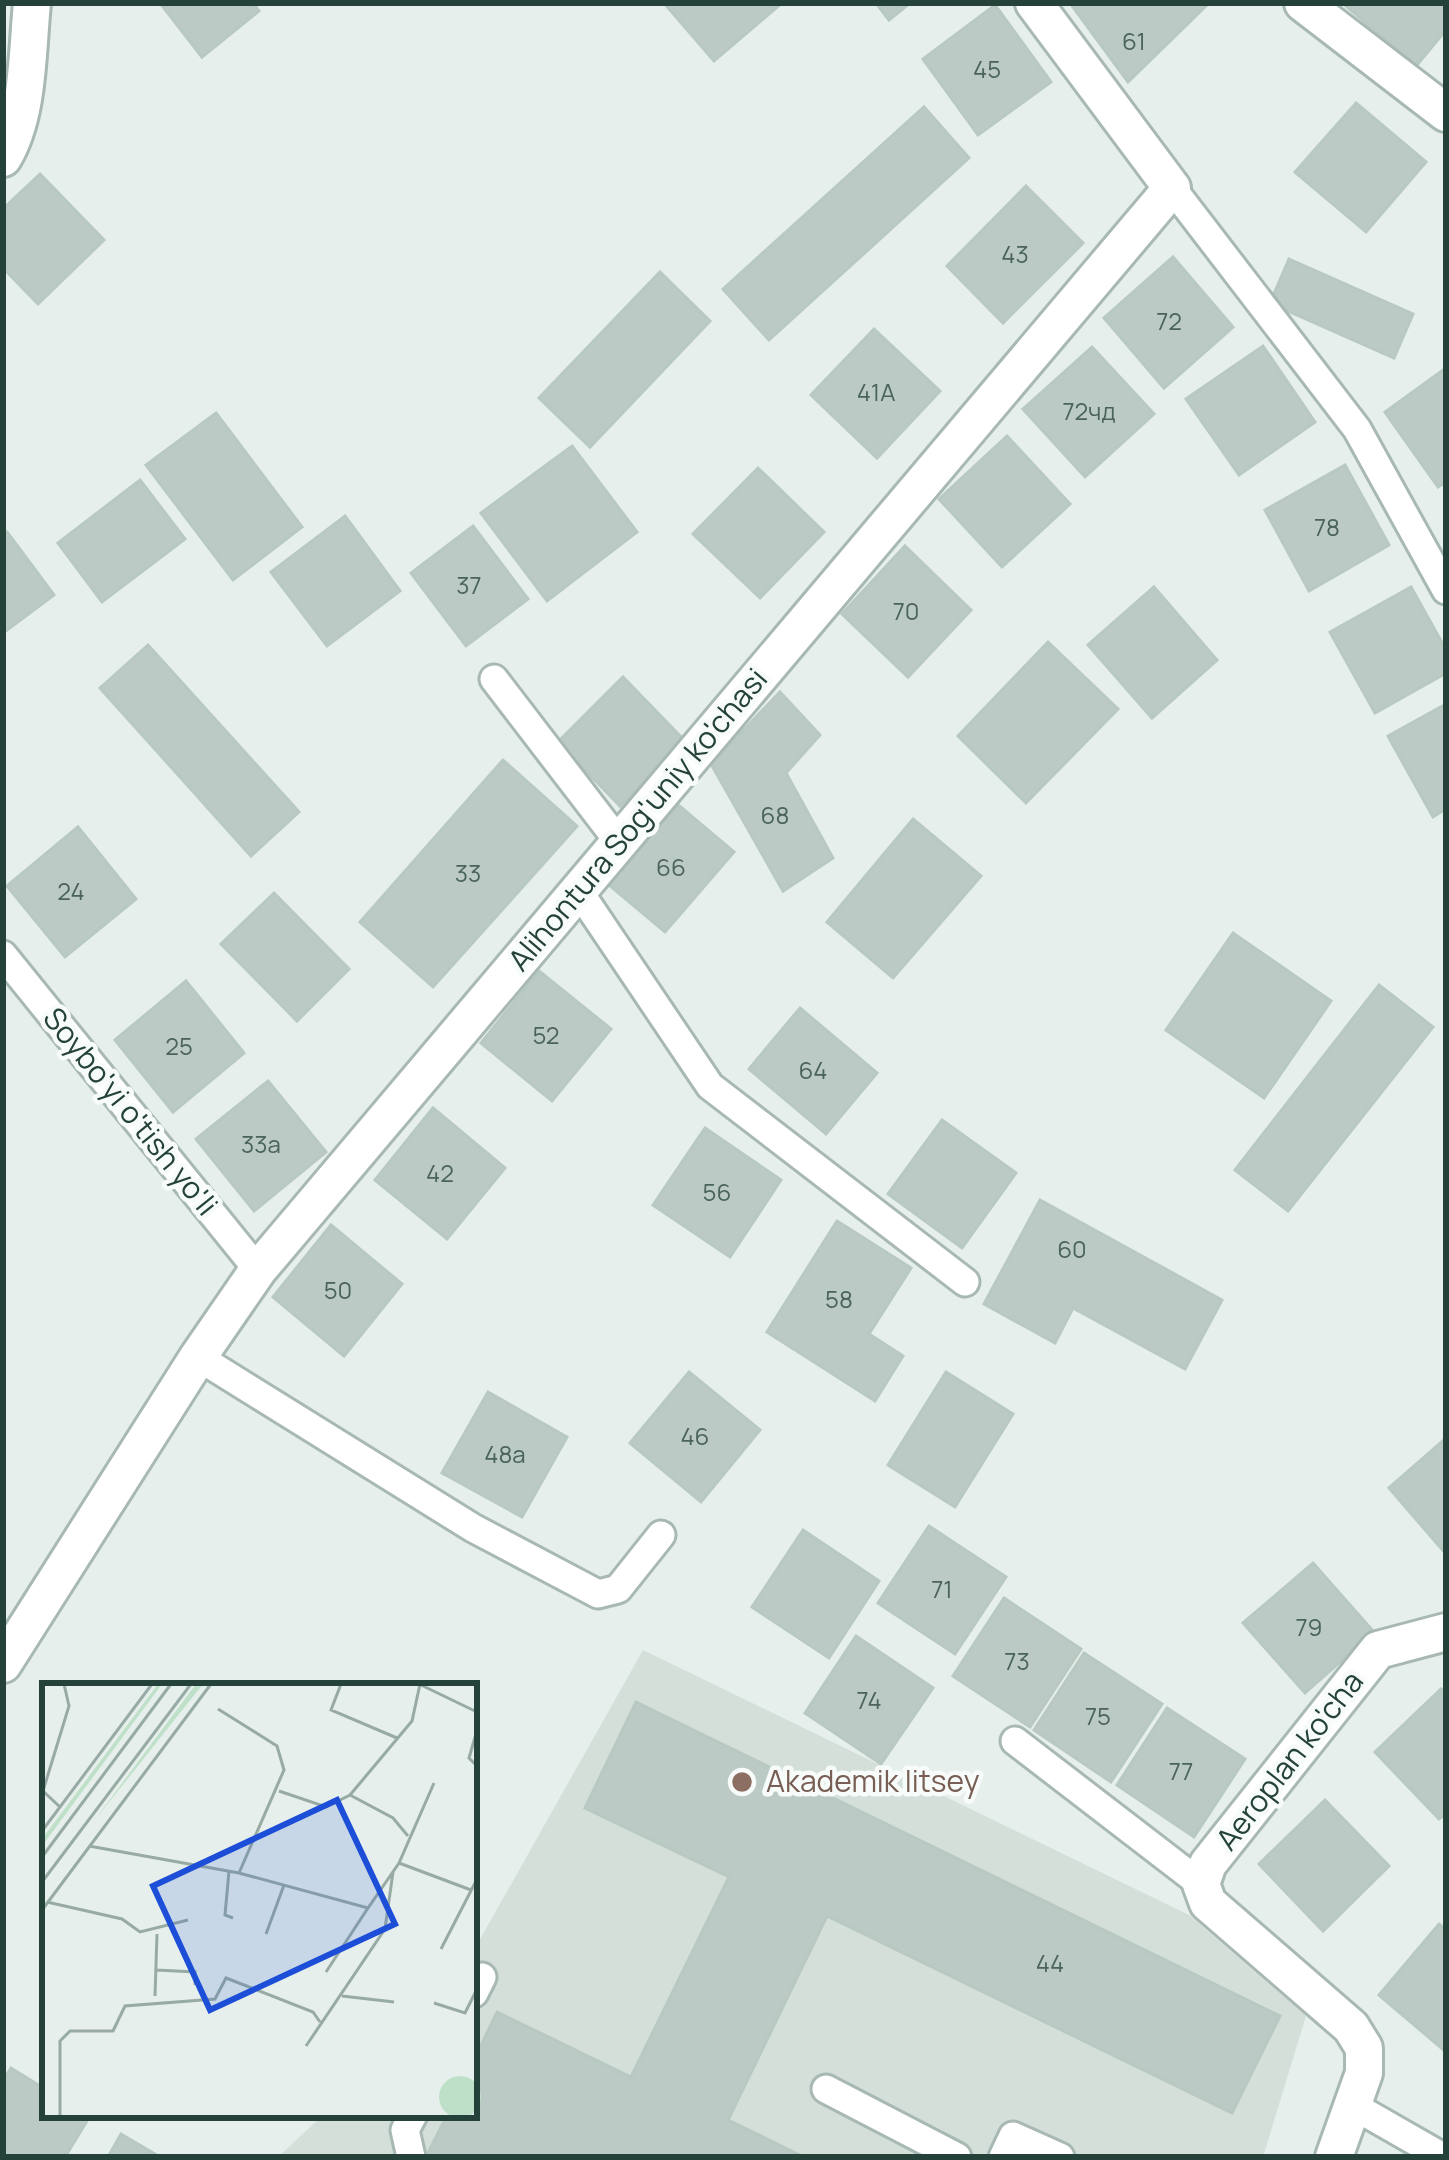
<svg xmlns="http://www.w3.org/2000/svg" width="1449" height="2160" font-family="Manrope,sans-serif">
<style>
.built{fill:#d4dfda}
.building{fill:#bbcac4;stroke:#b8c9c2;stroke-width:3}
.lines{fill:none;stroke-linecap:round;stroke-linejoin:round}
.lane-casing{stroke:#a8b8b2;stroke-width:33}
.street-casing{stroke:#a8b8b2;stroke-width:42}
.lane{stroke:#fff;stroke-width:27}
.street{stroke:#fff;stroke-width:36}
.education-dot{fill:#8d6e63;stroke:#f7fbf9;stroke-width:4.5}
.labels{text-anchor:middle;stroke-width:9;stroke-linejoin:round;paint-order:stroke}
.number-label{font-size:24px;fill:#4a645c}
.street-label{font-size:30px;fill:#24423a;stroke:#f7fbf9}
.education-label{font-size:30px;fill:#785e54;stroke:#f7fbf9;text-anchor:start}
.inset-road{fill:none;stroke:#98aaa4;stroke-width:3}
.view{fill:#1d4ed8;fill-opacity:0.15;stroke:#1d4ed8;stroke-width:6}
.inset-edge{fill:none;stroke:#24423a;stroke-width:6}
</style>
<rect width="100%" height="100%" fill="#e6efeb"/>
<polygon class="built" points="643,1650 1189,1915 1306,2016 1263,2157 278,2157 323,2115 474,2115 474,1950"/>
<g class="building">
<polygon points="160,3 253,3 259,11 202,57"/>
<polygon points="664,3 782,3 714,61"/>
<polygon points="876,3 910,3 889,20"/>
<polygon points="1070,3 1209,3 1128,82"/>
<polygon points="1348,3 1446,3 1446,30 1416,66 1346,6"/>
<polygon points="995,5 1051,82 978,135 923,59"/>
<polygon points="1356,103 1426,162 1366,232 1295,172"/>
<polygon points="924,107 969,158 769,340 723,289"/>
<polygon points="40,174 104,240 38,304 3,268 3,209"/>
<polygon points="1026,186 1083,243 1003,323 947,266"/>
<polygon points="1173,257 1233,327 1164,388 1104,318"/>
<polygon points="1289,259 1413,314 1394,358 1270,303"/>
<polygon points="660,272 710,321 590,447 539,398"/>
<polygon points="874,329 940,391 877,458 811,395"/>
<polygon points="1263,346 1315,422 1239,475 1186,399"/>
<polygon points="1092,347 1154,414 1085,477 1023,409"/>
<polygon points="1446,368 1446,482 1438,487 1385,412"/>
<polygon points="216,413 302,527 233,580 146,465"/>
<polygon points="1007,436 1070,504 1002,567 939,499"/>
<polygon points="572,446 637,532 547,601 481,513"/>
<polygon points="1345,465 1389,545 1309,591 1265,510"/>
<polygon points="758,468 824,532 760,598 693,534"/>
<polygon points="140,480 185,539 102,602 58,543"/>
<polygon points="345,516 400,591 327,646 271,572"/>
<polygon points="473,526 528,599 466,646 411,573"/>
<polygon points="7,532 54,595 3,633 3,535"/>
<polygon points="905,546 971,610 908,677 842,614"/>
<polygon points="1154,587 1217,660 1152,718 1088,645"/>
<polygon points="1411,587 1446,650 1446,673 1375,713 1330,632"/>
<polygon points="1048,642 1118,709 1026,803 958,736"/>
<polygon points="148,645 299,812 251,856 100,688"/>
<polygon points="623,677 685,741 620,806 558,742"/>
<polygon points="780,692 820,735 786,773 833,858 783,891 711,764"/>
<polygon points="1446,704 1446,809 1433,817 1388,736"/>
<polygon points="503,760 577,826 433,987 360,922"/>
<polygon points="677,804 734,852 665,932 608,884"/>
<polygon points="913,819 981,876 893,978 827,922"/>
<polygon points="78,827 136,899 65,957 7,886"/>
<polygon points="274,893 349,969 297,1021 221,944"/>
<polygon points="1233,933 1331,1001 1264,1098 1166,1030"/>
<polygon points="539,971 611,1029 552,1101 481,1043"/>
<polygon points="186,981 244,1053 173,1112 115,1040"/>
<polygon points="1379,985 1433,1027 1288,1211 1235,1170"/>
<polygon points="800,1008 877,1073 826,1134 749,1069"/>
<polygon points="268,1081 326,1152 254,1211 196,1139"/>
<polygon points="433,1108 505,1168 447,1239 375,1180"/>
<polygon points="942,1120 1016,1173 962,1248 888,1194"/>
<polygon points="705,1128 781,1180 730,1257 653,1205"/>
<polygon points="1040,1200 1222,1300 1185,1369 1073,1308 1055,1343 984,1304"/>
<polygon points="837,1221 911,1268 869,1334 903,1356 875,1401 767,1332"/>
<polygon points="331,1225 402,1284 344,1356 273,1297"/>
<polygon points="689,1372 760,1430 701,1502 630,1443"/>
<polygon points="946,1372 1013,1414 955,1507 888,1465"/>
<polygon points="488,1392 567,1437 522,1517 442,1473"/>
<polygon points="1446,1438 1446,1554 1389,1488"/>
<polygon points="929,1526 1006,1577 955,1654 878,1603"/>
<polygon points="803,1530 879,1581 829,1658 752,1607"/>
<polygon points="1313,1563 1374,1632 1305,1693 1243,1623"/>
<polygon points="1004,1598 1081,1649 1030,1727 953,1676"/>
<polygon points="856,1636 933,1688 881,1764 805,1713"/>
<polygon points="1084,1653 1162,1704 1111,1782 1034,1730"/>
<polygon points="1441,1689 1446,1693 1446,1813 1439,1819 1375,1752"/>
<polygon points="636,1702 1280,2016 1232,2113 827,1916 728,2120 804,2157 426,2157 447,2115 474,2115 474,2060 497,2012 631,2077 729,1877 585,1808"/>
<polygon points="1167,1708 1245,1759 1194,1837 1117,1785"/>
<polygon points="1325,1800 1389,1866 1323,1931 1259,1864"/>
<polygon points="1439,1924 1446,1930 1446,2052 1379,1995"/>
<polygon points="11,2068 45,2089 45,2115 90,2116 65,2157 3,2157 3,2081"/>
<polygon points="121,2134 160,2157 108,2157"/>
</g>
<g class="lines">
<g class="lane-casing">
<g id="lane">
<polyline points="1172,188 1357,429 1446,590"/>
<polyline points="494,679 619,842"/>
<polyline points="578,890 710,1086 965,1282"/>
<polyline points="3,955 258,1270"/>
<polyline points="198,1357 473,1528 598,1594 618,1589 661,1535"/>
<polyline points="1015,1741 1201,1884"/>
<polyline points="474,1993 482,1977"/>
<polyline points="826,2089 957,2157"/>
<polyline points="1352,2105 1443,2157"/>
<polyline points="411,2157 405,2130 413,2115"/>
<polyline points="1003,2157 1013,2136 1060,2157"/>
</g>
</g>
<g class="street-casing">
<g id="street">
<polyline points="1303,3 1446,113"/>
<path d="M3,158C29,115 27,52 32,3"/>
<polyline points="3,1664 198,1357 258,1270 1172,188 1034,3"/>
<polyline points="1334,2157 1364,2073 1364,2048 1351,2027 1208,1903 1201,1884 1208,1864 1378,1650 1446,1632"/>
</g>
</g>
<use href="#lane" class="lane"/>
<use href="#street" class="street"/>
</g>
<circle class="education-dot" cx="742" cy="1782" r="12"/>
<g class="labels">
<g class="number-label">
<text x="1134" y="50">61</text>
<text x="987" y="78">45</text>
<text x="1015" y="263">43</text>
<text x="1169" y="330">72</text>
<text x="876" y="401">41А</text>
<text x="1089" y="420">72чд</text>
<text x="1327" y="536">78</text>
<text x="469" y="594">37</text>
<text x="906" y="620">70</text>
<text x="775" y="824">68</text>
<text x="671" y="876">66</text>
<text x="468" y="882">33</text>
<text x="71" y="900">24</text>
<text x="546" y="1044">52</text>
<text x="179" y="1055">25</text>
<text x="813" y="1079">64</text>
<text x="261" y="1153">33a</text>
<text x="440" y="1182">42</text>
<text x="717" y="1201">56</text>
<text x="1072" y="1258">60</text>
<text x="338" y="1299">50</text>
<text x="839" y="1308">58</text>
<text x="695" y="1445">46</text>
<text x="505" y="1463">48a</text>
<text x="942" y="1598">71</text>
<text x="1309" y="1636">79</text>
<text x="1017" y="1670">73</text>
<text x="869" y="1709">74</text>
<text x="1098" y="1725">75</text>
<text x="1181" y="1780">77</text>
<text x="1050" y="1972">44</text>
</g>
<g class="street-label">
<text transform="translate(638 820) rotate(-50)" y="10">Alihontura Sog'uniy ko'chasi</text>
<text transform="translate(130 1112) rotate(51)" y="10">Soybo'yi o'tish yo'li</text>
<text transform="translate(1290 1761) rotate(-52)" y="10">Aeroplan ko'cha</text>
</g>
<g class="education-label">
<text x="766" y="1792">Akademik litsey</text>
</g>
</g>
<g transform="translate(42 1683)">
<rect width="435" height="435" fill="#e6efeb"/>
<path d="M116,1H120L0,163V156ZM154,1H161L52,138ZM397 414a21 21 0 1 1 42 0a21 21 0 1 1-42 0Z" fill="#bfe0c8"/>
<path class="inset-road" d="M299,1L289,27L355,55M379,2L435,29M176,26L235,63L242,87L197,190M435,47L427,75L435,83M237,108L284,124L308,112L370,38L378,1M308,112L351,135L366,153M18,124L1,108L27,23L22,1M0,148L110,1M47,163L197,190L326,225L357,180L392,100M0,174L129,1M357,180L429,207M187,188L183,232L191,235M0,199L149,1M5,219L80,236L98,249L146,237M0,227L169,1M224,251L242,202M399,266L435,196M114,287L153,289V302M284,289L326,225M113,313L115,251M300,313L352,319M392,320L423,330L435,306M264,363L343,246L351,189M18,434V358L28,348H71L83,323L173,316L184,295L271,329L278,339"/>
<path class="view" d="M295,117L353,241L168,327L111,203Z"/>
<rect width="435" height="435" class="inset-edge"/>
</g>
<rect width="1449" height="2160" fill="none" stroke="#24423a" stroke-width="12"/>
</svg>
